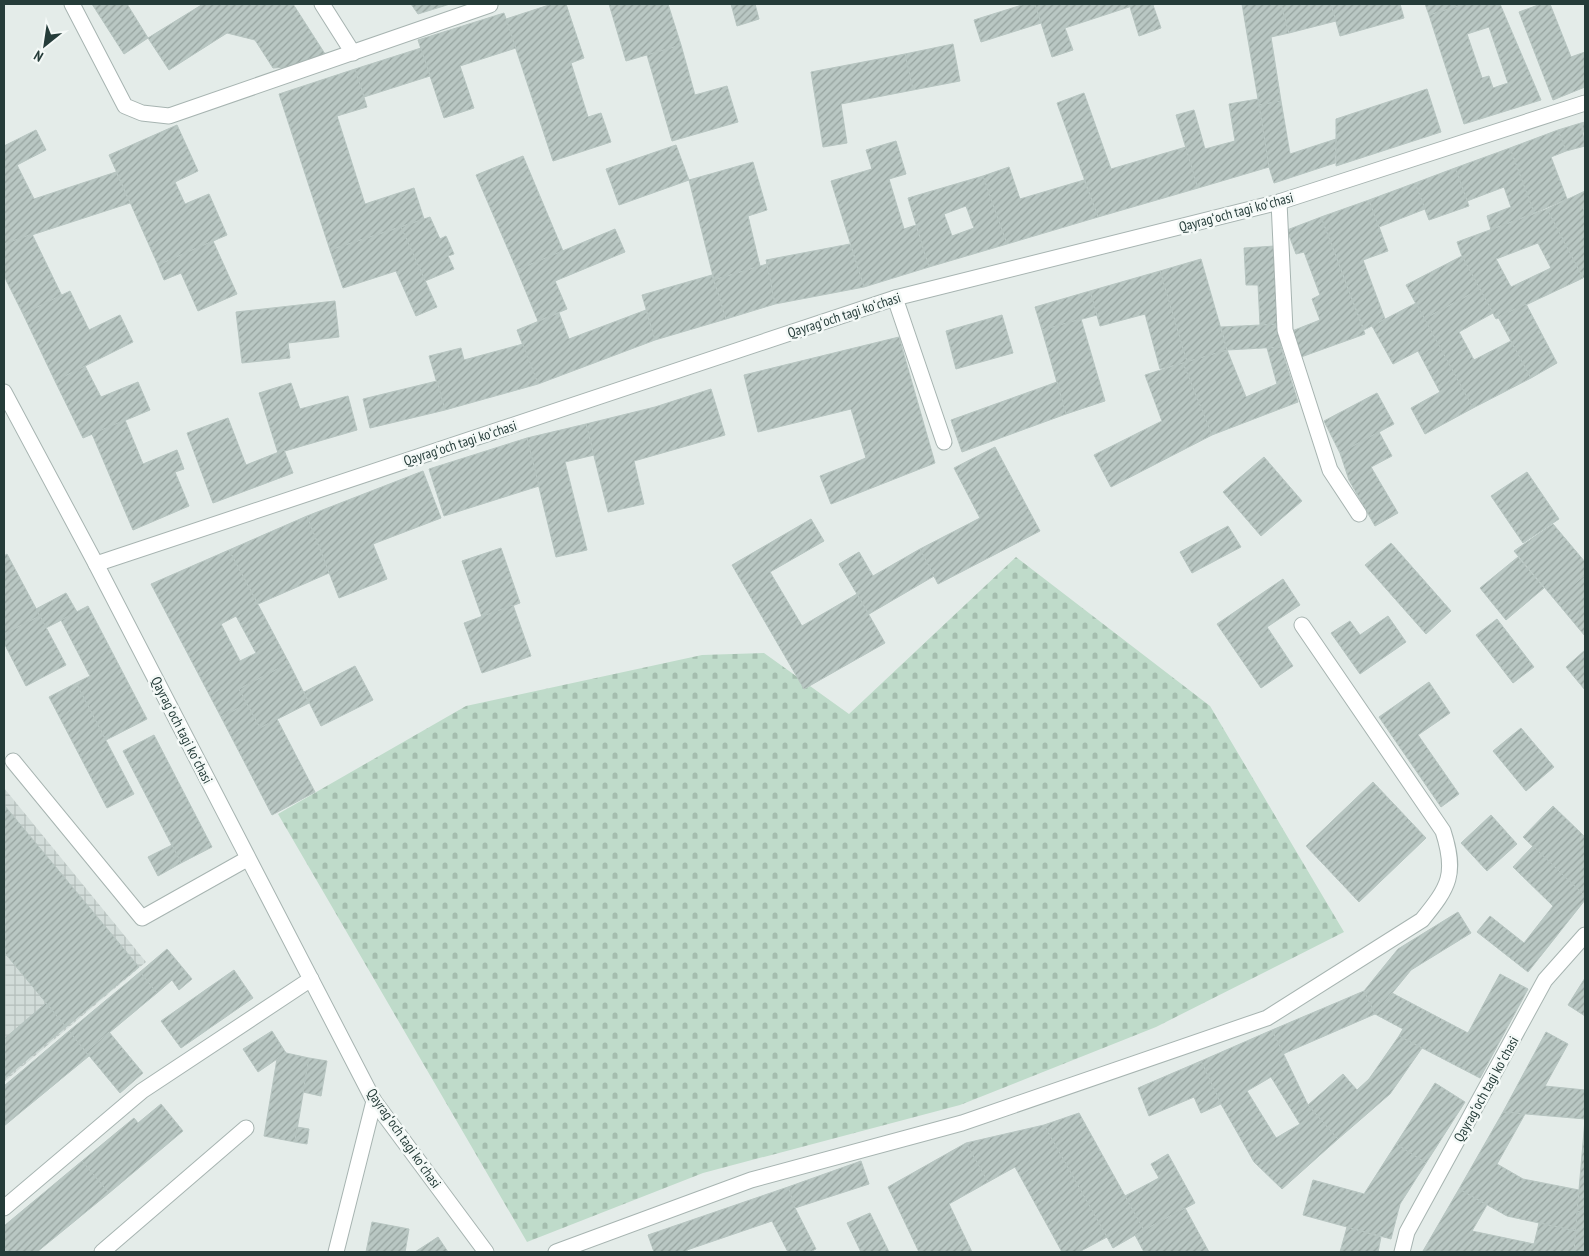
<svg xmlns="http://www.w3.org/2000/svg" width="1589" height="1256" font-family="'PT Sans Narrow',sans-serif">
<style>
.industrial{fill:url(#industrial-grid)}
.cemetery{fill:url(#cemetery-stones)}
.building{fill:url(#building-hatch);stroke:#b7c5c1;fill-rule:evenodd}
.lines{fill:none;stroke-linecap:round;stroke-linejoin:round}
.service-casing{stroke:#a7b4b1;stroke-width:17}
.minor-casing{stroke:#a7b4b1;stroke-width:17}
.service{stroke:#fff;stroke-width:15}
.minor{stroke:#fff;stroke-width:15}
.labels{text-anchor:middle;stroke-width:5;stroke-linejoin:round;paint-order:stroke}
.street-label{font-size:14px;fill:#253c39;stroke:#f4f9f7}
</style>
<defs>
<pattern id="industrial-grid" width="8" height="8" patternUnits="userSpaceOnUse" patternTransform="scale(1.25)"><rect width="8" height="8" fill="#d2dcd9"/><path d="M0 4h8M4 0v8" fill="none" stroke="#b4bebb"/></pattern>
<pattern id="cemetery-stones" width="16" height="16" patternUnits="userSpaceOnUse" patternTransform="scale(1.25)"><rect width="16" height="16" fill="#bfdbca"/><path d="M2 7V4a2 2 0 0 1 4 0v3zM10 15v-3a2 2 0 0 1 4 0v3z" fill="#a4bdae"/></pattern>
<pattern id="building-hatch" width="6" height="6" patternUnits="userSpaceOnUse" patternTransform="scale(1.25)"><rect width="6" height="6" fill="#b9c7c3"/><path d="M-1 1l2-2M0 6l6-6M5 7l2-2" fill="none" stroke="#96a39f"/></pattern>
</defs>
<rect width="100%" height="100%" fill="#e4ece9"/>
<polygon class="industrial" points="4,788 146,962 4,1082"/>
<polygon class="cemetery" points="1016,557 1210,706 1344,932 1156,1027 960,1105 703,1173 527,1242 278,814 466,706 702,655 764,653 849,714"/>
<g class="building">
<polygon points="92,4 127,4 148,38 124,54"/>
<polygon points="203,4 293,4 327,57 316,65 273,68 255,40 227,33 169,70 148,38"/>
<polygon points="411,4 450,4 418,14"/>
<polygon points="552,4 566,4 584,58 571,63 588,117 601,113 611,142 553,161 506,19"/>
<polygon points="609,4 668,4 681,45 626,61"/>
<polygon points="731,4 755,4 759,19 737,26"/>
<polygon points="1025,4 1035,4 1041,23 981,42 974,20"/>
<polygon points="1035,4 1129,4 1129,7 1065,28 1073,50 1052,57"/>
<polygon points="1129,4 1157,4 1153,5 1161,28 1139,36"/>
<polygon points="1242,4 1281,4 1289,33 1271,37 1281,101 1259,105"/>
<polygon points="1281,4 1331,4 1336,21 1289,33"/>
<polygon points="1331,4 1400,4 1404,18 1340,36"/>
<polygon points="1425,4 1458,4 1459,6 1429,15"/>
<path d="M1465,4H1500L1541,100L1464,124L1429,15ZM1489,27L1508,83L1493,88L1489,76L1482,78L1467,34Z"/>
<polygon points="1541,4 1550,4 1571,57 1585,52 1585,87 1553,100 1519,12"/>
<polygon points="504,13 516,48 460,66 474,108 444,118 418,40"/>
<polygon points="953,44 960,81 913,90 905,54"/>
<polygon points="681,45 695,95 727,86 738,122 672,141 647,55"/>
<polygon points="421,48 430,76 364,97 355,69"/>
<polygon points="905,54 913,90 841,104 847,143 823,147 811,72"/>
<polygon points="355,69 367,107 337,116 365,204 414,188 424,219 330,250 279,94"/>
<polygon points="1427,89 1441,132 1336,166 1336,119"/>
<polygon points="1084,93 1111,169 1186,147 1198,188 1098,217 1057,103"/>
<polygon points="1258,99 1269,167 1198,188 1176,115 1194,110 1205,149 1235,141 1229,104"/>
<polygon points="1281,101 1290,154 1336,139 1335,163 1274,183 1269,167 1259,105"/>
<polygon points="1585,122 1585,136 1581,123"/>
<polygon points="1581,123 1585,146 1566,151 1558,130"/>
<polygon points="177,125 198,171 175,182 185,204 209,194 227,235 158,265 109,155"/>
<polygon points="36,130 46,150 17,165 34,199 116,172 130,203 4,244 4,146"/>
<polygon points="1558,130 1566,151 1551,157 1567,199 1534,213 1510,148"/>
<polygon points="896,141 906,174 889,179 904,229 916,225 929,267 864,287 831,181 872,169 866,150"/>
<polygon points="676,145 689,180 619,205 606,169"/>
<polygon points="1510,148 1534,213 1491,230 1487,216 1511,207 1504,187 1467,201 1455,168"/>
<polygon points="523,156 563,251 517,270 476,175"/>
<polygon points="753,162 767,210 748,216 760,266 714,280 689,180"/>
<polygon points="1009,167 1020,199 1084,180 1098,217 1007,244 983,176"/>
<polygon points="1455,168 1469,206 1429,220 1415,183"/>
<path d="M983,176L1007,244L929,267L908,198ZM966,206L974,228L952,236L944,214Z"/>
<polygon points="1415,183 1425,209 1379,227 1369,200"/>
<polygon points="1585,191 1585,207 1583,208 1585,213 1585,276 1583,278 1547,209"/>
<polygon points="1369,200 1388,251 1363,260 1385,319 1364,330 1321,217"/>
<path d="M1547,209L1583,278L1496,319L1462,256L1457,242ZM1538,243L1551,268L1511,287L1496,259Z"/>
<polygon points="430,217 440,239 446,236 454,254 448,256 454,269 425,281 401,227"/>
<polygon points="1321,217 1365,334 1301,357 1292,331 1320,320 1312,299 1320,295 1304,252 1296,254 1287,230"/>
<polygon points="401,227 437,307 416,316 396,271 343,288 330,250"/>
<polygon points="615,229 625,252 555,281 567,309 538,321 517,270"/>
<polygon points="32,234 62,296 23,314 4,276 4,244"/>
<polygon points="213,241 237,294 198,311 181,273 164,280 158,265"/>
<polygon points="850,244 864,287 775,304 766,260"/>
<polygon points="1275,246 1280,324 1260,325 1258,285 1246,285 1244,248"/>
<polygon points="1462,256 1480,289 1424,319 1406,285"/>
<polygon points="1201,259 1227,350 1187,362 1160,271"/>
<polygon points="767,264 775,304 726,319 714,280"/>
<polygon points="1160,271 1187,362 1160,369 1145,314 1100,326 1090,291"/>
<polygon points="712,275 726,319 655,340 642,295"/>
<polygon points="1480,289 1493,313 1459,332 1474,360 1511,341 1531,378 1473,408 1424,319"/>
<polygon points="70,291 89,330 120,315 133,342 55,381 23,314"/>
<polygon points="1090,291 1097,315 1042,330 1035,307"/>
<polygon points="335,301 339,337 288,343 290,358 242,363 236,312"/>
<polygon points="1416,303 1473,408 1425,434 1411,408 1440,392 1418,351 1393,364 1372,326"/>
<polygon points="1526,304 1557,363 1531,378 1498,317"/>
<polygon points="646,310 655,340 538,384 517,330 559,313 569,339"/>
<polygon points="1002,315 1013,353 956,369 946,331"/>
<polygon points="1081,319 1105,401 1066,414 1042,330"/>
<polygon points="1280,324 1281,347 1227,350 1221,327"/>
<polygon points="899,337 935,463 831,504 820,476 866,458 851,409 758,432 744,375"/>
<polygon points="523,344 538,384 445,410 429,356 461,348 464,360"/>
<polygon points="1281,347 1298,402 1212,435 1183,363 1227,350 1246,397 1277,384 1267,348"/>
<polygon points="1183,363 1212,435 1111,487 1094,455 1162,421 1145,375"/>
<polygon points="85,366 101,397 138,382 150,410 83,438 55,381"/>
<polygon points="437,381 445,410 370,428 363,399"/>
<polygon points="1057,382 1066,414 962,452 951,420"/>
<polygon points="291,383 300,409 348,396 357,430 278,453 259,393"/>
<polygon points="711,389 725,435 634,461 644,504 608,512 586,424 655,407"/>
<polygon points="1377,393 1394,424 1340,453 1324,421"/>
<polygon points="228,418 246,465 284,450 293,473 213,503 187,433"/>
<polygon points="125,420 143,464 177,450 184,469 175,472 189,506 133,530 92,434"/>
<polygon points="586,424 594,455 565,462 587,550 556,557 527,438"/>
<polygon points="1379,432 1392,456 1371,467 1398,513 1375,526 1349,480 1340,453"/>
<polygon points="527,438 539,486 444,516 429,469"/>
<polygon points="995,447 1040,531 938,584 920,549 980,518 954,468"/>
<polygon points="1264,457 1302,501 1261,536 1223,492"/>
<polygon points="423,471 441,518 373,544 387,579 339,598 307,516"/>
<polygon points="1527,472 1559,519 1523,543 1491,496"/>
<polygon points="307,516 329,573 258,604 229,550"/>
<polygon points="811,519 824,541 770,572 802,626 857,594 885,643 804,689 732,565"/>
<polygon points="1553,524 1585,562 1585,575 1555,600 1514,551"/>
<polygon points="1228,526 1241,547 1192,573 1180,552"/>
<polygon points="1391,543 1451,611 1426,634 1365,565"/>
<polygon points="501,548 520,603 482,617 462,561"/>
<polygon points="920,549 934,576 869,614 839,564 859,552 873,576"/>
<path d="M229,550L289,663L239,689L247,704L221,717L151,584ZM236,616L256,653L240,661L221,624Z"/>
<polygon points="7,554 40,616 4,634 4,556"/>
<polygon points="1518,557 1544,588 1506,620 1480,588"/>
<polygon points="1585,575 1585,636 1555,600"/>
<polygon points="1283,579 1300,605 1267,627 1293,666 1261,688 1217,624"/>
<polygon points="66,593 77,612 46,628 36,609"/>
<polygon points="513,605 531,656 482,673 464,623"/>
<polygon points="88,606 147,719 106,740 76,683 90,676 61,620"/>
<polygon points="40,616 66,665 26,686 4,643 4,634"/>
<polygon points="1388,616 1406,642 1360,674 1331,633 1350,621 1360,635"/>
<polygon points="1497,619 1534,667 1513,683 1476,635"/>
<polygon points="1585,650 1585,690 1566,667"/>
<polygon points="289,663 309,703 260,728 239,689"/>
<polygon points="355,666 373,700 321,726 304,692"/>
<polygon points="1429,682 1450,713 1418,735 1459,794 1441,807 1379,717"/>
<polygon points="76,683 134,794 107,808 49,697"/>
<polygon points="247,704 260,728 277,719 315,792 272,815 221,717"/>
<polygon points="1521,728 1554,767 1526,791 1493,751"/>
<polygon points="154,735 212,847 181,863 123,751"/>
<polygon points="1373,782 1426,838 1359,902 1306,846"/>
<polygon points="4,805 139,967 66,1027 4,952"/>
<polygon points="1553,806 1585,837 1585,896 1523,837"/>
<polygon points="1491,815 1517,844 1487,871 1461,843"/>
<polygon points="172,845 181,863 158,876 148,857"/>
<polygon points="1533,846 1585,896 1585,900 1528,972 1477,932 1490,916 1524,943 1553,906 1513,867"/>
<polygon points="1458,912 1471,933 1411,970 1375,1014 1364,991 1398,949"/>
<polygon points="167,949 192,979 179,990 172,980 157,993 140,972"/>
<polygon points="234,970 253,998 181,1048 161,1021"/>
<polygon points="140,972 157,993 86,1052 69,1031"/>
<polygon points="1500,974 1528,989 1480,1078 1399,1036 1403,1029 1375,1014 1392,993 1468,1033"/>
<polygon points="1585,978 1585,1016 1568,1005"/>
<polygon points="1364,991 1375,1014 1283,1054 1272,1030"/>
<polygon points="46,1003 66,1027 4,1079 4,1039"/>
<path d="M1272,1030L1308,1105L1338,1139L1282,1189L1254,1162L1221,1104L1201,1061ZM1271,1077L1300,1124L1276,1138L1247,1091Z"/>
<polygon points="69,1031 89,1056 4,1126 4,1086"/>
<polygon points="272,1031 286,1053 258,1072 243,1049"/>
<polygon points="109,1032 143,1073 120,1093 86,1052"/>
<polygon points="1546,1032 1568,1044 1545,1086 1585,1090 1585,1119 1503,1112"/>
<polygon points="1399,1036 1422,1048 1390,1094 1338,1139 1308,1105 1343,1074 1357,1090 1369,1079"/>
<polygon points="286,1053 309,1058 295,1142 264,1136 277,1059"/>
<polygon points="309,1058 327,1061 321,1096 303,1092"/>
<polygon points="1201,1061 1221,1104 1201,1113 1194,1097 1149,1116 1138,1088"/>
<polygon points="1435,1083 1465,1102 1426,1163 1396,1144"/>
<polygon points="161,1104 183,1131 109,1193 82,1161 134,1118 138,1123"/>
<polygon points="1503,1112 1525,1114 1497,1164 1523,1179 1579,1190 1576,1231 1507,1216 1459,1189"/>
<polygon points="1079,1113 1144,1230 1113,1248 1044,1125"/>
<polygon points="1585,1119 1585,1210 1577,1212 1579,1190"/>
<polygon points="1044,1125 1107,1237 1079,1252 1062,1252 1015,1167 988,1182 966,1143"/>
<polygon points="297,1127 309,1129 307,1144 295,1142"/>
<polygon points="966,1143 988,1182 949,1204 972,1252 919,1252 888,1187"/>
<polygon points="1396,1144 1426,1163 1400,1204 1391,1239 1303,1215 1313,1180 1364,1194"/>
<polygon points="1168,1154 1195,1203 1144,1230 1125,1196 1159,1178 1151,1164"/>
<polygon points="82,1161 109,1193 37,1252 4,1252 4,1226"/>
<polygon points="861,1161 869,1184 795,1208 788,1187"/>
<polygon points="788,1187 795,1208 816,1249 810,1252 788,1252 772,1221 687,1250 687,1252 654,1252 648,1235"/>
<polygon points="1459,1189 1487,1205 1472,1231 1534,1244 1539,1223 1576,1231 1574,1252 1423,1251"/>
<polygon points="1185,1208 1209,1252 1144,1252 1135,1235"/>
<polygon points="1585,1210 1585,1252 1574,1252 1577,1212"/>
<polygon points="870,1213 889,1252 861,1252 847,1223"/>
<polygon points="372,1222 409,1229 405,1252 366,1252"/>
<polygon points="1347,1227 1381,1237 1378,1252 1340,1252"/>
<polygon points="438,1237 448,1252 415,1252"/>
</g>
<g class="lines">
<g class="service-casing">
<g id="service">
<polyline points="72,4 125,106 142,113 169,116 490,5"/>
<polyline points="1279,202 1285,330 1330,470 1359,514"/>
<polyline points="13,761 142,918 247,859"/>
<polyline points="4,1208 142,1091 311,979"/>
<polyline points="102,1252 246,1128"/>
<polyline points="336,1252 374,1101"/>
</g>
</g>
<g class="minor-casing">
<g id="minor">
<polyline points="322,4 353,53"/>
<polyline points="895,298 944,442"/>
<polyline points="4,392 96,564"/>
<polyline points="486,1252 374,1101 96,564 895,298 1279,202 1585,103"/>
<path d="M556,1252L751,1180L962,1123L1267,1018L1422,920C1449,887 1457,874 1443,831L1302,625"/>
<polyline points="1402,1252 1407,1232 1545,980 1585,935"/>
</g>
</g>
<use href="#service" class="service"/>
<use href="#minor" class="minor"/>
</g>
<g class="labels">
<g class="street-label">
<text transform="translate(1236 212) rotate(-15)" y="5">Qayragʻoch tagi koʻchasi</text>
<text transform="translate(844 315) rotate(-18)" y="5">Qayragʻoch tagi koʻchasi</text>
<text transform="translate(460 443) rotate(-18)" y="5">Qayragʻoch tagi koʻchasi</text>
<text transform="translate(182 730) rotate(63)" y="5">Qayragʻoch tagi koʻchasi</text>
<text transform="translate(1486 1089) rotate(-61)" y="5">Qayragʻoch tagi koʻchasi</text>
<text transform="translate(404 1138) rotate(55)" y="5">Qayragʻoch tagi koʻchasi</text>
</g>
</g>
<rect width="1589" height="1256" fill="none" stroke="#253c39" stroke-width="10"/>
<g transform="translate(45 45) rotate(210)" stroke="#f4f9f7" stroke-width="4" paint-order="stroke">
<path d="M0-4L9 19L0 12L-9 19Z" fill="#253c39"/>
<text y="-8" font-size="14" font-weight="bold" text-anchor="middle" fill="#253c39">N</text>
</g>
</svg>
